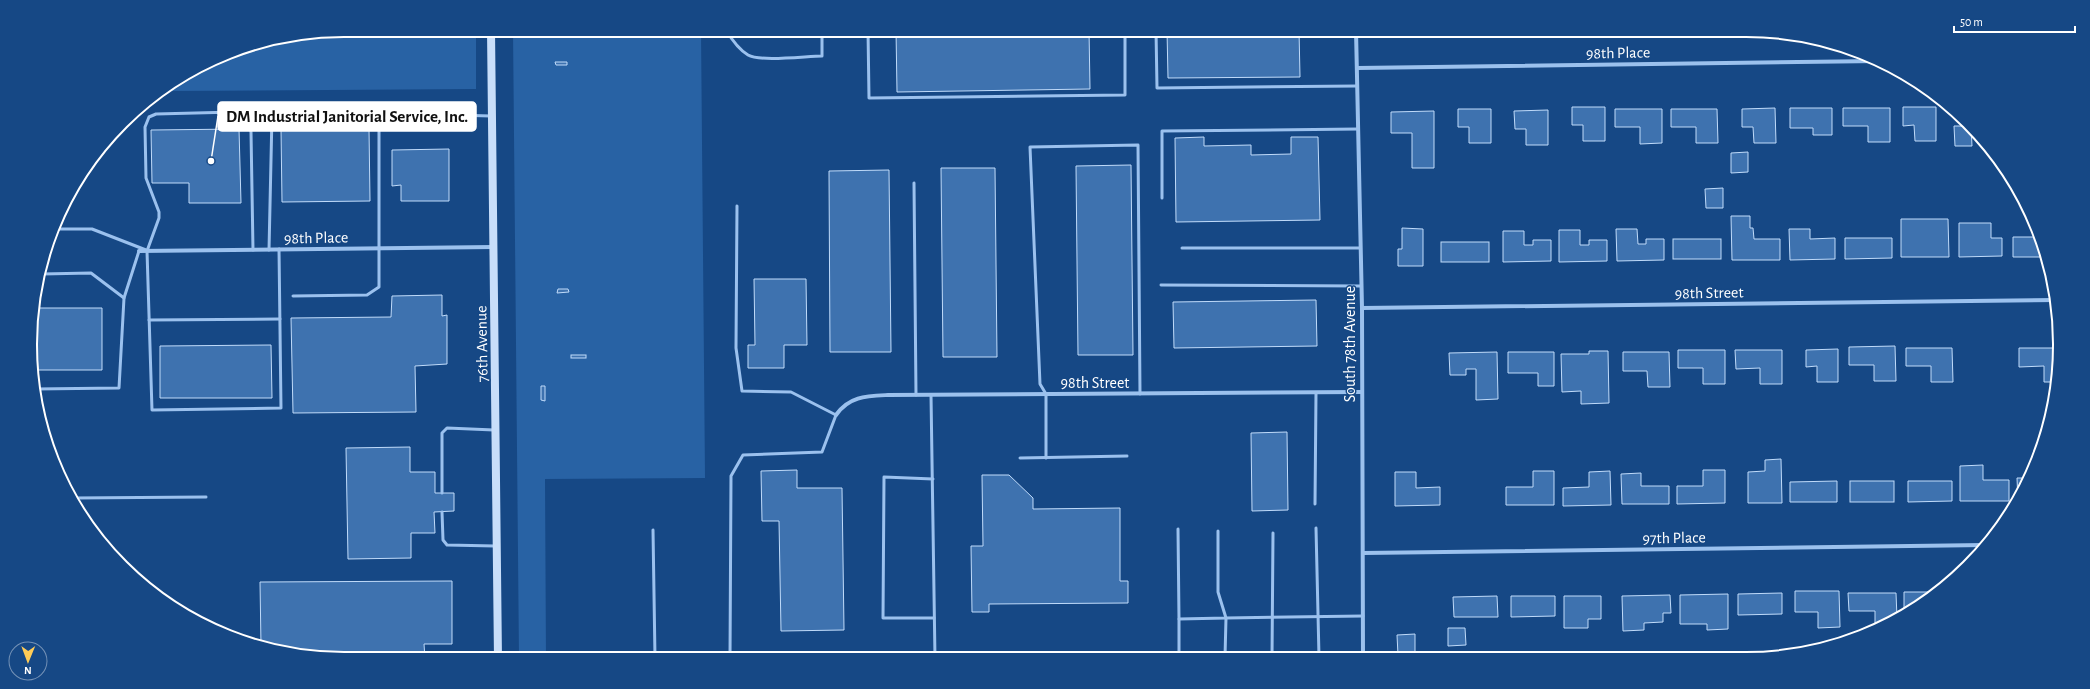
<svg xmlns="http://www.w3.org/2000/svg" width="2090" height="689" font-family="'Alegreya Sans',sans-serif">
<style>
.green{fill:#2862a4}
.building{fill:#3e72af;stroke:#c0dbfa}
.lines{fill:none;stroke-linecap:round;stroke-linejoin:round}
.lane{stroke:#9bc1ee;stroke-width:3}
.street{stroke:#9bc1ee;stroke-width:4}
.secondary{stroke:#c8defa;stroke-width:8}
.labels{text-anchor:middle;stroke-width:3;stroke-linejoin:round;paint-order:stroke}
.street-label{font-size:16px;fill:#fff;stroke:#164885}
.rim{fill:none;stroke:#fff;stroke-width:2}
.leader{fill:none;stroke:#fff;stroke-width:1.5}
.callout-dot{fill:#fff;stroke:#164885;stroke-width:1.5}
.callout{fill:#fff;stroke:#fff;stroke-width:1.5}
.callout-label{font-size:17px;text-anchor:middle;font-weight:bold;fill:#111}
</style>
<rect width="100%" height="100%" fill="#164885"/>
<g class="green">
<polygon points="345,30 476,30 476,89 165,91 224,54 283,36"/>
<polygon points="513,30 701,30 705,478 545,479 546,659 519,659"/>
</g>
<g class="building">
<polygon points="896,30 963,30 963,33 1025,32 1025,30 1089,30 1090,89 897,92"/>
<polygon points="1167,30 1299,30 1300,77 1168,78"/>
<polygon points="555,62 567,62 567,65 556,65"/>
<polygon points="1572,107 1605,107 1605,141 1583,141 1583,125 1572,125"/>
<polygon points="1903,107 1936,107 1936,141 1915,141 1914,125 1903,126"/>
<polygon points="1775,108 1776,143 1754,143 1753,127 1742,127 1742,109"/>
<polygon points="1790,108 1832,108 1832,135 1813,135 1813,128 1790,128"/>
<polygon points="1843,108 1890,108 1890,142 1868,142 1868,126 1843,126"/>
<polygon points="1458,109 1491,109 1491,143 1469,143 1469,127 1458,127"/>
<polygon points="1615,109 1662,109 1662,143 1640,144 1640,127 1615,127"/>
<polygon points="1671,109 1717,109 1718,143 1696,143 1696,127 1671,127"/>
<polygon points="1548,110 1548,145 1526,145 1526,129 1515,129 1514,111"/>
<polygon points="1434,111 1434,168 1412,168 1412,133 1391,133 1391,112"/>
<polygon points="1954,126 1971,126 1972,146 1955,146"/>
<polygon points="239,129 241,203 189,203 189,183 152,183 151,130"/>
<polygon points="369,129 370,201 282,202 281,130"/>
<polygon points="1204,137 1204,146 1251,145 1251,155 1291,154 1291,137 1318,137 1320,220 1176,222 1175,138"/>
<polygon points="449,149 449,201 401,201 401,185 392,186 392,150"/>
<polygon points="1748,152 1748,172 1731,173 1731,153"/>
<polygon points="1131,165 1133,355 1078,355 1076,166"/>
<polygon points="941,168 995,168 997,357 943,357"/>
<polygon points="889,170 891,352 830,352 829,171"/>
<polygon points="1723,188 1723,208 1706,208 1705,189"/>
<polygon points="1731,216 1750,216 1750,228 1753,228 1754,239 1780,239 1780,260 1732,260"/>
<polygon points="1901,219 1948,219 1949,257 1901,257"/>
<polygon points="1959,223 1991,223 1991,238 2002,238 2002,256 1959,257"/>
<polygon points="1402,228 1423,229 1423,266 1398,266 1398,249 1402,249"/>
<polygon points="1616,229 1637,229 1638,244 1646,244 1646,239 1664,239 1664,260 1617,261"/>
<polygon points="1789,229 1810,229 1810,239 1835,238 1835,259 1790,260"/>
<polygon points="1559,230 1580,230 1580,245 1589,245 1589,240 1607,240 1607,261 1559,262"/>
<polygon points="1503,231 1524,231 1524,245 1533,245 1533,240 1551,240 1551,261 1503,262"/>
<polygon points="2013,237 2040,237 2046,257 2013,257"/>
<polygon points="1845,238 1892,238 1892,258 1845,259"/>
<rect x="1673" y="239" width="48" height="20"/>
<rect x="1441" y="242" width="48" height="20"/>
<polygon points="754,279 806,279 807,345 784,345 784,368 748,368 748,345 755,345"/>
<polygon points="558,289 568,289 569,292 557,293"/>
<polygon points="442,295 442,316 447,315 447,364 415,366 416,412 293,413 291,318 391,317 392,296"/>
<polygon points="1316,300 1317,346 1174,348 1173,302"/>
<polygon points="33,308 102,308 102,370 31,370"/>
<polygon points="271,345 272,398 160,398 160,346"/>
<polygon points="1895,346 1896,381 1874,381 1874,365 1849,365 1849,347"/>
<polygon points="1906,348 1952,348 1953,382 1931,382 1931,366 1906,366"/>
<polygon points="2019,348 2060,348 2056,382 2044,382 2044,366 2019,367"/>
<polygon points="1838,349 1838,382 1817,382 1817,366 1806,367 1806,350"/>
<polygon points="1678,350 1725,350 1725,384 1703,384 1703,368 1678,368"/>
<polygon points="1735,350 1782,350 1782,384 1760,384 1760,368 1736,369"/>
<polygon points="1589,351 1608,351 1609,403 1581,404 1581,391 1562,392 1561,354 1589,354"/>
<polygon points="1497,352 1498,399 1476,400 1476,369 1466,369 1466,375 1450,375 1449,353"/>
<polygon points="1508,352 1554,352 1554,386 1538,386 1538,373 1508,373"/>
<polygon points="1623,352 1669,352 1670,387 1648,387 1647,371 1623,371"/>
<rect x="571" y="355" width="15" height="3"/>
<polygon points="541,386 545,386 545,401 541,400"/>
<polygon points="1287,432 1288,510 1252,511 1251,433"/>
<polygon points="410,447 410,472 435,472 435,493 454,493 454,511 434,512 435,533 411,533 411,558 348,559 346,448"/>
<polygon points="1781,459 1782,503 1748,503 1748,472 1765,471 1765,460"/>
<polygon points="1983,465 1983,480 2009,480 2009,501 1960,501 1960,466"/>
<polygon points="797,470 797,488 842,488 844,630 781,631 779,521 762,521 761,471"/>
<polygon points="1703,470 1725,470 1725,503 1677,504 1677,486 1703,486"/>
<polygon points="1533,471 1554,471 1554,505 1506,505 1506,487 1533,487"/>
<polygon points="1610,471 1611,505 1563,506 1563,488 1589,487 1589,472"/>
<polygon points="1395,472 1416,472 1416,488 1440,487 1440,505 1395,506"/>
<polygon points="1641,473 1641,486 1669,486 1669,504 1622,504 1621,474"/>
<polygon points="982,475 1009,475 1033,498 1033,509 1120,508 1120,581 1128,581 1128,603 989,604 989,612 972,612 971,546 983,546"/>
<polygon points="2017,478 2027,478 2018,502"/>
<polygon points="1837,481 1837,502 1790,502 1790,482"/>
<rect x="1850" y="481" width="44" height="21"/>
<polygon points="1908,481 1952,481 1952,501 1908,502"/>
<polygon points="452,581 452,644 424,644 425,659 344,659 283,653 261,646 260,582"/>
<polygon points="1795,591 1839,591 1840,627 1818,628 1818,612 1795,612"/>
<polygon points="1904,592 1933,592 1906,611 1904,611"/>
<polygon points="1782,593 1782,614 1738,615 1738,594"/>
<polygon points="1848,593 1896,593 1897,618 1885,626 1875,626 1875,611 1849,611"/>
<polygon points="1728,594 1728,629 1707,630 1707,624 1680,624 1680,595"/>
<polygon points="1670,595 1671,613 1663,613 1663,622 1644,623 1644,630 1623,631 1622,596"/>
<polygon points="1497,596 1498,617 1454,617 1453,597"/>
<polygon points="1511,596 1555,596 1555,616 1511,617"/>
<polygon points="1564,596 1601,596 1601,619 1588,619 1588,628 1564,628"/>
<polygon points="1448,628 1465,628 1466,645 1448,646"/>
<polygon points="1415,634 1415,654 1398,655 1397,635"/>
</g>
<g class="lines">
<g class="lane">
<path d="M726,30C732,40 738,49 748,55C760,62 807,56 822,56V30"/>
<polyline points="868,30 869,98 1125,95 1125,30"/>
<polyline points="1156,30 1157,88 1357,86"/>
<polyline points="914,183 916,395"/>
<polyline points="1162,198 1162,131 1358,129"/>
<polyline points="55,229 92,229 146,250"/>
<polyline points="1182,248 1360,248"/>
<path d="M253,250L251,132C249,121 246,116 235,112L156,114L149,117L145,127L146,178L159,212V218L147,251L152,410L281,408L279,249"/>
<polyline points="269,250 272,115 379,113 491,116"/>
<polyline points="42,274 91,273 124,298"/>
<polyline points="1161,285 1361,286"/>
<polyline points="293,296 367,295 379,287 379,113"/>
<polyline points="149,320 280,319"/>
<polyline points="35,389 119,388 124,298 139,251"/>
<polyline points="931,395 935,658"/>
<polyline points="1020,458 1127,456"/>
<polyline points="1046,458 1046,394 1040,384 1030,147 1138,145 1140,394"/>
<polyline points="933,479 884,477 883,618 934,618"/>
<polyline points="442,493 442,433 447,428 494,430"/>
<polyline points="73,498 206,497"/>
<polyline points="1315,504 1316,393"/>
<polyline points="442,512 443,540 447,545 495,546"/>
<polyline points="1316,528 1319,657"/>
<polyline points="1178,529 1179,619"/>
<polyline points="653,530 655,658"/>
<polyline points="1179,657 1179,619 1226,618 1218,592 1218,531"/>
<polyline points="1225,657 1226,618 1363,616"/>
<polyline points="1272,657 1273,533"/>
<polyline points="730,658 731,476 743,455 822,452 836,415 791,392 742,391 736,348 737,206"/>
</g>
<g class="street">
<polyline points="1356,30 1362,308 1363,657"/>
<polyline points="1357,68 1879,61"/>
<polyline points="139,251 493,247"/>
<polyline points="1362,308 2056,300"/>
<path d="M836,415C849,396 867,396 888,395L1362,392"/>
<polyline points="1363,553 1985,545"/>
</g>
<polyline class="secondary" points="491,30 498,659"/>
</g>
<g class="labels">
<g class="street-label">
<text transform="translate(1618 52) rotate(-1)" y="6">98th Place</text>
<text transform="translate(316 237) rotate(-1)" y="6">98th Place</text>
<text transform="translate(1709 292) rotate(-1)" y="6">98th Street</text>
<text transform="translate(481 344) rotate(-91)" y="6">76th Avenue</text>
<text transform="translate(1349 344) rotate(-90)" y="6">South 78th Avenue</text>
<text x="1095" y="388">98th Street</text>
<text transform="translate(1674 537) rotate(-1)" y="6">97th Place</text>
</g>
</g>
<path d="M0 0H2090V689H0ZM344 37H1746A307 307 0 0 1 2053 344V345A307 307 0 0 1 1746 652H344A307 307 0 0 1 37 345V344A307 307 0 0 1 344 37Z" fill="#164885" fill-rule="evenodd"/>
<path class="rim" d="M344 37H1746A307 307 0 0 1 2053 344V345A307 307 0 0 1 1746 652H344A307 307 0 0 1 37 345V344A307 307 0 0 1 344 37Z"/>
<path class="leader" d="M211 161L218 116"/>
<circle class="callout-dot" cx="211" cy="161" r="4"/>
<rect class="callout" x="218" y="102" width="258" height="29" rx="4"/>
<g class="callout-label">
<text x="347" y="122">DM Industrial Janitorial Service, Inc.</text>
</g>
<g transform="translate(28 661) rotate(181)"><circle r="19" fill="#164885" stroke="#7391b6"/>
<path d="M0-3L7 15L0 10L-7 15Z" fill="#ffcc57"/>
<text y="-6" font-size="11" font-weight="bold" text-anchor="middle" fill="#ffffff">N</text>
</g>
<path d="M1954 26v6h121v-6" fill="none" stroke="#ffffff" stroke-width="2"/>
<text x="1960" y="26" font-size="12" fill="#ffffff" stroke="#164885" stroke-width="3" paint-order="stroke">50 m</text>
</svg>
